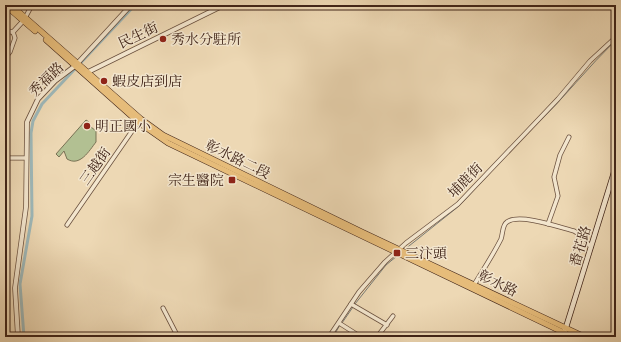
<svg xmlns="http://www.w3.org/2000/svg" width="621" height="342" font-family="'IM FELL Double Pica','Noto Serif TC',serif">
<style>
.green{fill:#b2c092;stroke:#797255}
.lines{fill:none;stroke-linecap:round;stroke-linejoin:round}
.stream{stroke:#787c78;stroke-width:1}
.canal{stroke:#9db7b8;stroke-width:3}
.minor-casing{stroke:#6b513f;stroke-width:5}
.tertiary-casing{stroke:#6b513f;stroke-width:5.5}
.secondary-casing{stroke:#402418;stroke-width:6}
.primary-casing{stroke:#402418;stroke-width:6}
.minor{stroke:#f3e6ce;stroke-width:3.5}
.tertiary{stroke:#f3e6ce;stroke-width:4}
.secondary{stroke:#f3e6ce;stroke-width:4.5}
.primary{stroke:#e6bc7a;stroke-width:5}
.poi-dot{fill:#8f2418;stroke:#f3e6ce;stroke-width:1.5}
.labels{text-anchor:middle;stroke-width:3;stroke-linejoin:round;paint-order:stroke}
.street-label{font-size:14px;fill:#402418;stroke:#f3e6ce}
.poi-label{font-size:14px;fill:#402418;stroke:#f3e6ce;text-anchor:start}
</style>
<rect width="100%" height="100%" fill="#edd8b4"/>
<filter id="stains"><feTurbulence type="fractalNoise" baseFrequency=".005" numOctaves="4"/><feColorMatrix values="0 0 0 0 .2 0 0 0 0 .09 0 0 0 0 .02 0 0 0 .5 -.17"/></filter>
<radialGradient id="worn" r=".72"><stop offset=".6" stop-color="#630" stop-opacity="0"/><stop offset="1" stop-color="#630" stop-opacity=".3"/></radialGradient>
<path class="green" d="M86,120L89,122L85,127H91L96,131V142C89,151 80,167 67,159L64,151L59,157L56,154Z"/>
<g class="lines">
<g class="stream">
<path d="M536,125C564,98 588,67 616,40"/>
<polyline points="404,250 459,206 506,156"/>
<polyline points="355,304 386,265 397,256"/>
<polyline points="342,323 353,307"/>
<polyline points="333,337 340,325"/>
</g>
<polyline class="canal" points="24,337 20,284 32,216 31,133 33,121 42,104 135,5"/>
<g class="minor-casing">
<g id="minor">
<polyline points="25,18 32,5"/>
<polyline points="5,58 10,52 15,38 13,32"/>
<polyline points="5,158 26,158"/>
<polyline points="548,224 558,196 554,177 560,155 569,137"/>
<polyline points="67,225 139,121"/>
<path d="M474,285C483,270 493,255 501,239C503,234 502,225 507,222C519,213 559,227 574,231L579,234L591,247"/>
<polyline points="351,304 387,325"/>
<polyline points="163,308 178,337"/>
<polyline points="339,323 361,337"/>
<polyline points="329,337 359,292 385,262 406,243 458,204 558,99 590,61 616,37"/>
<polyline points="377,337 393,316"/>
</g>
</g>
<g class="tertiary-casing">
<g id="tertiary">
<polyline points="5,31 13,32 24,20"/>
<polyline points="86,73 224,5"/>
<polyline points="18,337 15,288 26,207 27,122 38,99 55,81 75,66 131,5"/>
</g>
</g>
<g class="secondary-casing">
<polyline id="secondary" points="563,337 616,166"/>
</g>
<g class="primary-casing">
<g id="primary">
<polyline points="5,5 35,31"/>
<polyline points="11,5 141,119 163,135 362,232 585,337"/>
<polyline points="46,40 138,122 168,143 573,337"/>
</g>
</g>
<use href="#minor" class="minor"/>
<use href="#tertiary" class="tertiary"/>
<use href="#secondary" class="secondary"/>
<use href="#primary" class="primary"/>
</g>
<g class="poi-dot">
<circle cx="163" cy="39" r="4"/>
<circle cx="104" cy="81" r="4"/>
<circle cx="87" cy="126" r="4"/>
<rect x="228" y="176" width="8" height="8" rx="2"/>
<rect x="393" y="249" width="8" height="8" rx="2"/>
</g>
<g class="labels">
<g class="street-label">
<text transform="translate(138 35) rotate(-25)" y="5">民生街</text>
<text transform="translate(46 79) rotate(-44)" y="5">秀福路</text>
<text transform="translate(238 159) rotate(26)" y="5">彰水路二段</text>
<text transform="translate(95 166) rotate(-55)" y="5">三越街</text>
<text transform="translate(465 180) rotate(-45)" y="5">埔鹿街</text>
<text transform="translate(580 246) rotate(-73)" y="5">番花路</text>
<text transform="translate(498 283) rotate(26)" y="5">彰水路</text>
</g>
<g class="poi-label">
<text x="171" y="44">秀水分駐所</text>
<text x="112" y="86">蝦皮店到店</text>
<text x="95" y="131">明正國小</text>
<text x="224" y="185" text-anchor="end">宗生醫院</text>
<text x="405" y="258">三汴頭</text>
</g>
</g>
<rect width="621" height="342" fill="none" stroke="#edd8b4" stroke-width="20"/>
<rect x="6" y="6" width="609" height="330" fill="none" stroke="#402418" stroke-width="2"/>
<rect x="10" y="10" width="601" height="322" fill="none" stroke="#402418"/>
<rect width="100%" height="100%" filter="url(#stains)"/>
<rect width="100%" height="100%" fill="url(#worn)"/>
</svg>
